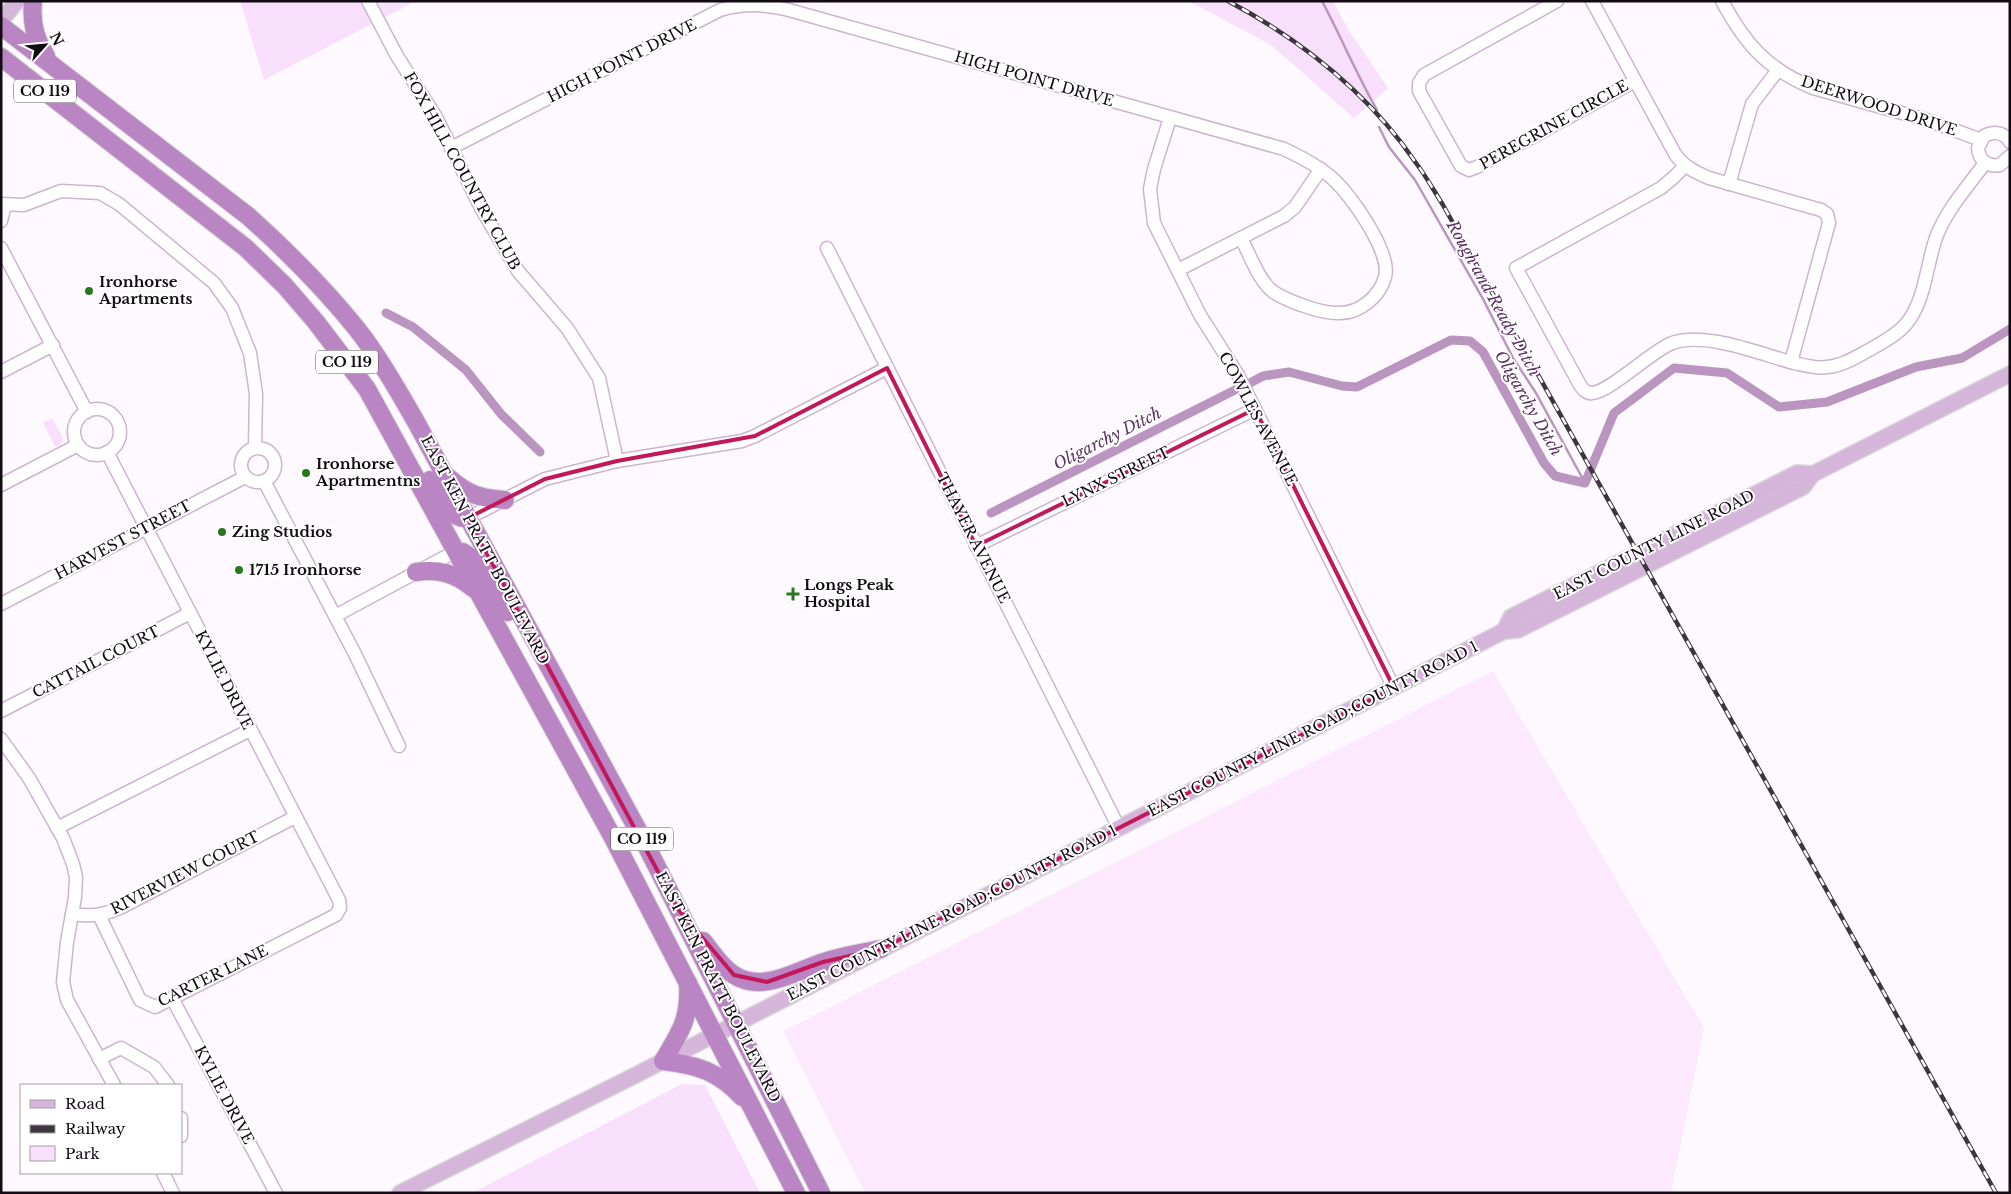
<svg xmlns="http://www.w3.org/2000/svg" width="2011" height="1194" font-family="'Libre Baskerville',serif">
<style>
.built{fill:#fce9ff}
.green{fill:#f8e0fc}
.lines{fill:none;stroke-linecap:round;stroke-linejoin:round}
.stream{stroke:#b995bf;stroke-width:2.5}
.canal{stroke:#b995bf;stroke-width:9}
.minor-casing{stroke:#cdb4d1;stroke-width:15}
.major-casing{stroke:#d9d8d9;stroke-width:18}
.highway-casing{stroke:#d9d8d9;stroke-width:20}
.minor{stroke:#fff;stroke-width:12}
.major{stroke:#d5b6da;stroke-width:15}
.highway{stroke:#b985c2;stroke-width:18}
.rail-casing{stroke:#3d363e;stroke-width:4.5}
.rail{stroke:#fff;stroke-width:2.5;stroke-dasharray:8;stroke-linecap:butt}
.marked{fill:none;stroke:#c2185b;stroke-width:4;stroke-linejoin:round}
.poi-dot{fill:#28771f;stroke:#fff;stroke-width:2}
.labels{text-anchor:middle;stroke-width:4;stroke-linejoin:round;paint-order:stroke}
.shield{fill:#fff;stroke:#5a545a;stroke-width:1}
.shield-label{font-size:14px;font-weight:bold;fill:#130b14}
.street-label{font-size:15px;fill:#130b14;stroke:#fff}
.poi-label{font-size:15px;font-weight:bold;fill:#130b14;stroke:#fff;text-anchor:start}
.water-label{font-size:16px;font-style:italic;fill:#5e3065;stroke:#fff}
</style>
<rect width="100%" height="100%" fill="#fef9ff"/>
<polygon class="built" points="1493,671 1704,1028 1671,1193 865,1193 783,1031"/>
<g class="green">
<polygon points="240,1 416,1 264,80"/>
<polygon points="1186,1 1333,1 1348,29 1388,88 1354,118 1271,45 1198,6"/>
<polygon points="52,418 63,438 62,443 55,447 43,423"/>
<polygon points="682,1084 705,1085 760,1193 472,1193"/>
</g>
<g class="lines">
<g class="stream">
<path d="M1322,1C1341,37 1357,75 1377,110"/>
<polyline points="1379,127 1389,147 1415,180 1483,299 1513,358 1536,393 1585,483"/>
</g>
<g class="canal">
<polyline points="386,313 413,327 466,370 501,414 540,452"/>
<polyline points="1250,383 1263,376 1289,372 1342,386 1357,387 1451,340 1470,341 1483,352 1544,463 1555,476 1585,483 1614,413 1674,368 1727,373 1779,407 1827,402 1916,367 1962,358 2010,329"/>
<polyline points="991,513 1237,389"/>
</g>
<g class="minor-casing">
<g id="minor">
<polyline points="368,1 397,56 436,117 481,208 518,271 567,328 599,378 617,461"/>
<polyline points="1557,1 1424,75 1419,83 1419,91 1461,166 1469,170 1477,167 1635,81"/>
<path d="M1592,1L1675,154C1684,167 1695,172 1709,178L1821,210L1827,214L1829,223L1791,362"/>
<path d="M1722,1C1745,44 1767,69 1813,88L1927,120L1981,140"/>
<polyline points="1170,118 1154,169 1150,189 1154,223 1200,315 1238,375 1394,688"/>
<path d="M2010,142C2004,132 1994,131 1984,136L1978,148C1979,161 1988,167 2000,165L2010,156"/>
<path d="M451,148L720,10C745,3 764,4 789,10L1284,149C1301,157 1319,166 1333,179C1351,195 1392,253 1385,277C1380,296 1360,313 1340,313C1322,314 1290,302 1275,293C1260,284 1249,253 1241,238"/>
<path d="M1685,166L1674,177L1661,188L1516,268L1580,385C1583,389 1586,394 1592,393C1610,392 1650,352 1672,343C1705,331 1760,354 1794,363C1804,365 1816,369 1827,367C1842,366 1856,357 1869,350C1881,343 1897,335 1906,324C1926,300 1926,264 1937,235C1948,208 1968,186 1985,163"/>
<polyline points="1729,184 1752,104 1778,70"/>
<polyline points="1,204 24,205 61,191 100,193 119,204 214,283 232,308 250,353 256,394 255,447"/>
<polyline points="1,221 5,205"/>
<polyline points="1,248 87,412"/>
<polyline points="827,248 1119,828"/>
<polyline points="1178,270 1284,216 1295,207 1321,169"/>
<polyline points="1,372 53,345"/>
<circle cx="97" cy="432" r="23"/>
<circle cx="258" cy="465" r="17"/>
<polyline points="264,481 355,654 399,746"/>
<polyline points="1,485 78,445"/>
<polyline points="468,518 545,479 617,461 742,441 755,436 887,368"/>
<polyline points="976,546 1255,409"/>
<polyline points="1,604 245,477"/>
<polyline points="335,616 456,551"/>
<polyline points="1,711 190,613"/>
<polyline points="1,739 29,778 63,838 73,864 76,877 75,897 67,942 63,982 67,1000 114,1085"/>
<polyline points="57,828 250,730"/>
<path d="M72,914C91,917 104,915 122,907L295,817"/>
<polyline points="99,915 140,1000 155,1007 336,915 340,908 339,900 107,452"/>
<polyline points="172,998 276,1193"/>
<polyline points="99,1059 121,1048 154,1067 168,1085"/>
<polyline points="181,1118 181,1136"/>
<polyline points="163,1173 173,1193"/>
</g>
</g>
<g class="major-casing">
<g id="major">
<polyline points="1,21 17,1"/>
<polyline points="1504,631 1511,617 1797,473 1813,474"/>
<polyline points="400,1193 624,1081 1504,631 1518,630 1803,487 1813,474 2010,374"/>
</g>
</g>
<g class="highway-casing">
<g id="highway">
<path d="M33,1C31,23 35,38 46,56"/>
<path d="M1,26L248,216C287,251 324,288 357,329C379,357 397,389 415,420L647,847L821,1193"/>
<polyline points="1,57 246,248 285,286 316,322 367,389 612,836 796,1193"/>
<path d="M449,478C469,495 479,498 505,500"/>
<path d="M430,480C439,494 448,520 468,518"/>
<polyline points="463,552 473,559 494,593 508,612"/>
<path d="M416,572C439,569 455,573 473,588"/>
<path d="M703,941C712,952 721,967 734,975C762,993 794,972 821,963C840,956 861,953 881,949"/>
<path d="M688,983C690,1019 681,1031 663,1061C697,1065 718,1071 742,1097"/>
</g>
</g>
<use href="#minor" class="minor"/>
<use href="#major" class="major"/>
<use href="#highway" class="highway"/>
<g class="rail-casing">
<path id="rail" d="M1228,1C1301,40 1369,94 1416,163C1426,176 1434,191 1443,205L1996,1193"/>
</g>
<use href="#rail" class="rail"/>
</g>
<path class="marked" d="M887,368L976,546L1255,409L1394,688L881,949L823,962L767,982L734,975L678,909L468,518L545,479L617,461L755,436Z"/>
<g class="poi-dot">
<circle cx="89" cy="291" r="5"/>
<circle cx="306" cy="473" r="5"/>
<circle cx="222" cy="532" r="5"/>
<circle cx="239" cy="570" r="5"/>
<path d="M790.5 586.5h5v5h5v5h-5v5h-5v-5h-5v-5h5z"/>
</g>
<g class="labels">
<g class="shield">
<rect x="14" y="79.5" width="62" height="23" rx="4"/>
<rect x="316" y="350.5" width="62" height="23" rx="4"/>
<rect x="611" y="827.5" width="62" height="23" rx="4"/>
</g>
<g class="shield-label">
<text x="45" y="96">CO 119</text>
<text x="347" y="367">CO 119</text>
<text x="642" y="844">CO 119</text>
</g>
<g class="street-label">
<text transform="translate(622 61) rotate(-27)" y="5">HIGH POINT DRIVE</text>
<text transform="translate(1034 79) rotate(16)" y="5">HIGH POINT DRIVE</text>
<text transform="translate(1879 106) rotate(18)" y="5">DEERWOOD DRIVE</text>
<text transform="translate(1554 125) rotate(-29)" y="5">PEREGRINE CIRCLE</text>
<text transform="translate(462 171) rotate(61)" y="5">FOX HILL COUNTRY CLUB</text>
<text transform="translate(1258 419) rotate(62)" y="5">COWLES AVENUE</text>
<text transform="translate(1116 477) rotate(-26)" y="5">LYNX STREET</text>
<text transform="translate(973 538) rotate(63)" y="5">THAYER AVENUE</text>
<text transform="translate(123 540) rotate(-28)" y="5">HARVEST STREET</text>
<text transform="translate(1654 545) rotate(-27)" y="5">EAST COUNTY LINE ROAD</text>
<text transform="translate(485 550) rotate(62)" y="5">EAST KEN PRATT BOULEVARD</text>
<text transform="translate(96 662) rotate(-27)" y="5">CATTAIL COURT</text>
<text transform="translate(224 680) rotate(63)" y="5">KYLIE DRIVE</text>
<text transform="translate(1313 729) rotate(-27)" y="5">EAST COUNTY LINE ROAD;COUNTY ROAD 1</text>
<text transform="translate(185 873) rotate(-27)" y="5">RIVERVIEW COURT</text>
<text transform="translate(952 913) rotate(-27)" y="5">EAST COUNTY LINE ROAD;COUNTY ROAD 1</text>
<text transform="translate(213 976) rotate(-26)" y="5">CARTER LANE</text>
<text transform="translate(718 987) rotate(63)" y="5">EAST KEN PRATT BOULEVARD</text>
<text transform="translate(224 1095) rotate(62)" y="5">KYLIE DRIVE</text>
</g>
<g class="poi-label">
<text x="99" y="287">Ironhorse<tspan x="99" dy="17">Apartments</tspan></text>
<text x="316" y="469">Ironhorse<tspan x="316" dy="17">Apartmentns</tspan></text>
<text x="232" y="537">Zing Studios</text>
<text x="249" y="575">1715 Ironhorse</text>
<text x="804" y="590">Longs Peak<tspan x="804" dy="17">Hospital</tspan></text>
</g>
<g class="water-label">
<text transform="translate(1494 298) rotate(61)" y="6">Rough and Ready Ditch</text>
<text transform="translate(1529 403) rotate(60)" y="6">Oligarchy Ditch</text>
<text transform="translate(1107 438) rotate(-27)" y="6">Oligarchy Ditch</text>
</g>
</g>
<rect width="2011" height="1194" fill="none" stroke="#130b14" stroke-width="5"/>
<rect x="20" y="1084" width="162" height="90" fill="#ffffff" stroke="#a19da1"/>
<rect x="30" y="1100" width="25" height="8" fill="#d5b6da" stroke="#a19da1"/>
<text x="65" y="1109" font-size="15" fill="#130b14">Road</text>
<rect x="30" y="1125" width="25" height="8" fill="#3d363e" stroke="#a19da1"/>
<text x="65" y="1134" font-size="15" fill="#130b14">Railway</text>
<rect x="30" y="1146" width="25" height="15" fill="#f8e0fc" stroke="#a19da1"/>
<text x="65" y="1159" font-size="15" fill="#130b14">Park</text>
<g transform="translate(45 45) rotate(63)" stroke="#ffffff" stroke-width="4" paint-order="stroke">
<path d="M0-4L9 19L0 12L-9 19Z" fill="#130b14"/>
<text y="-8" font-size="14" font-weight="bold" text-anchor="middle" fill="#130b14">N</text>
</g>
</svg>
